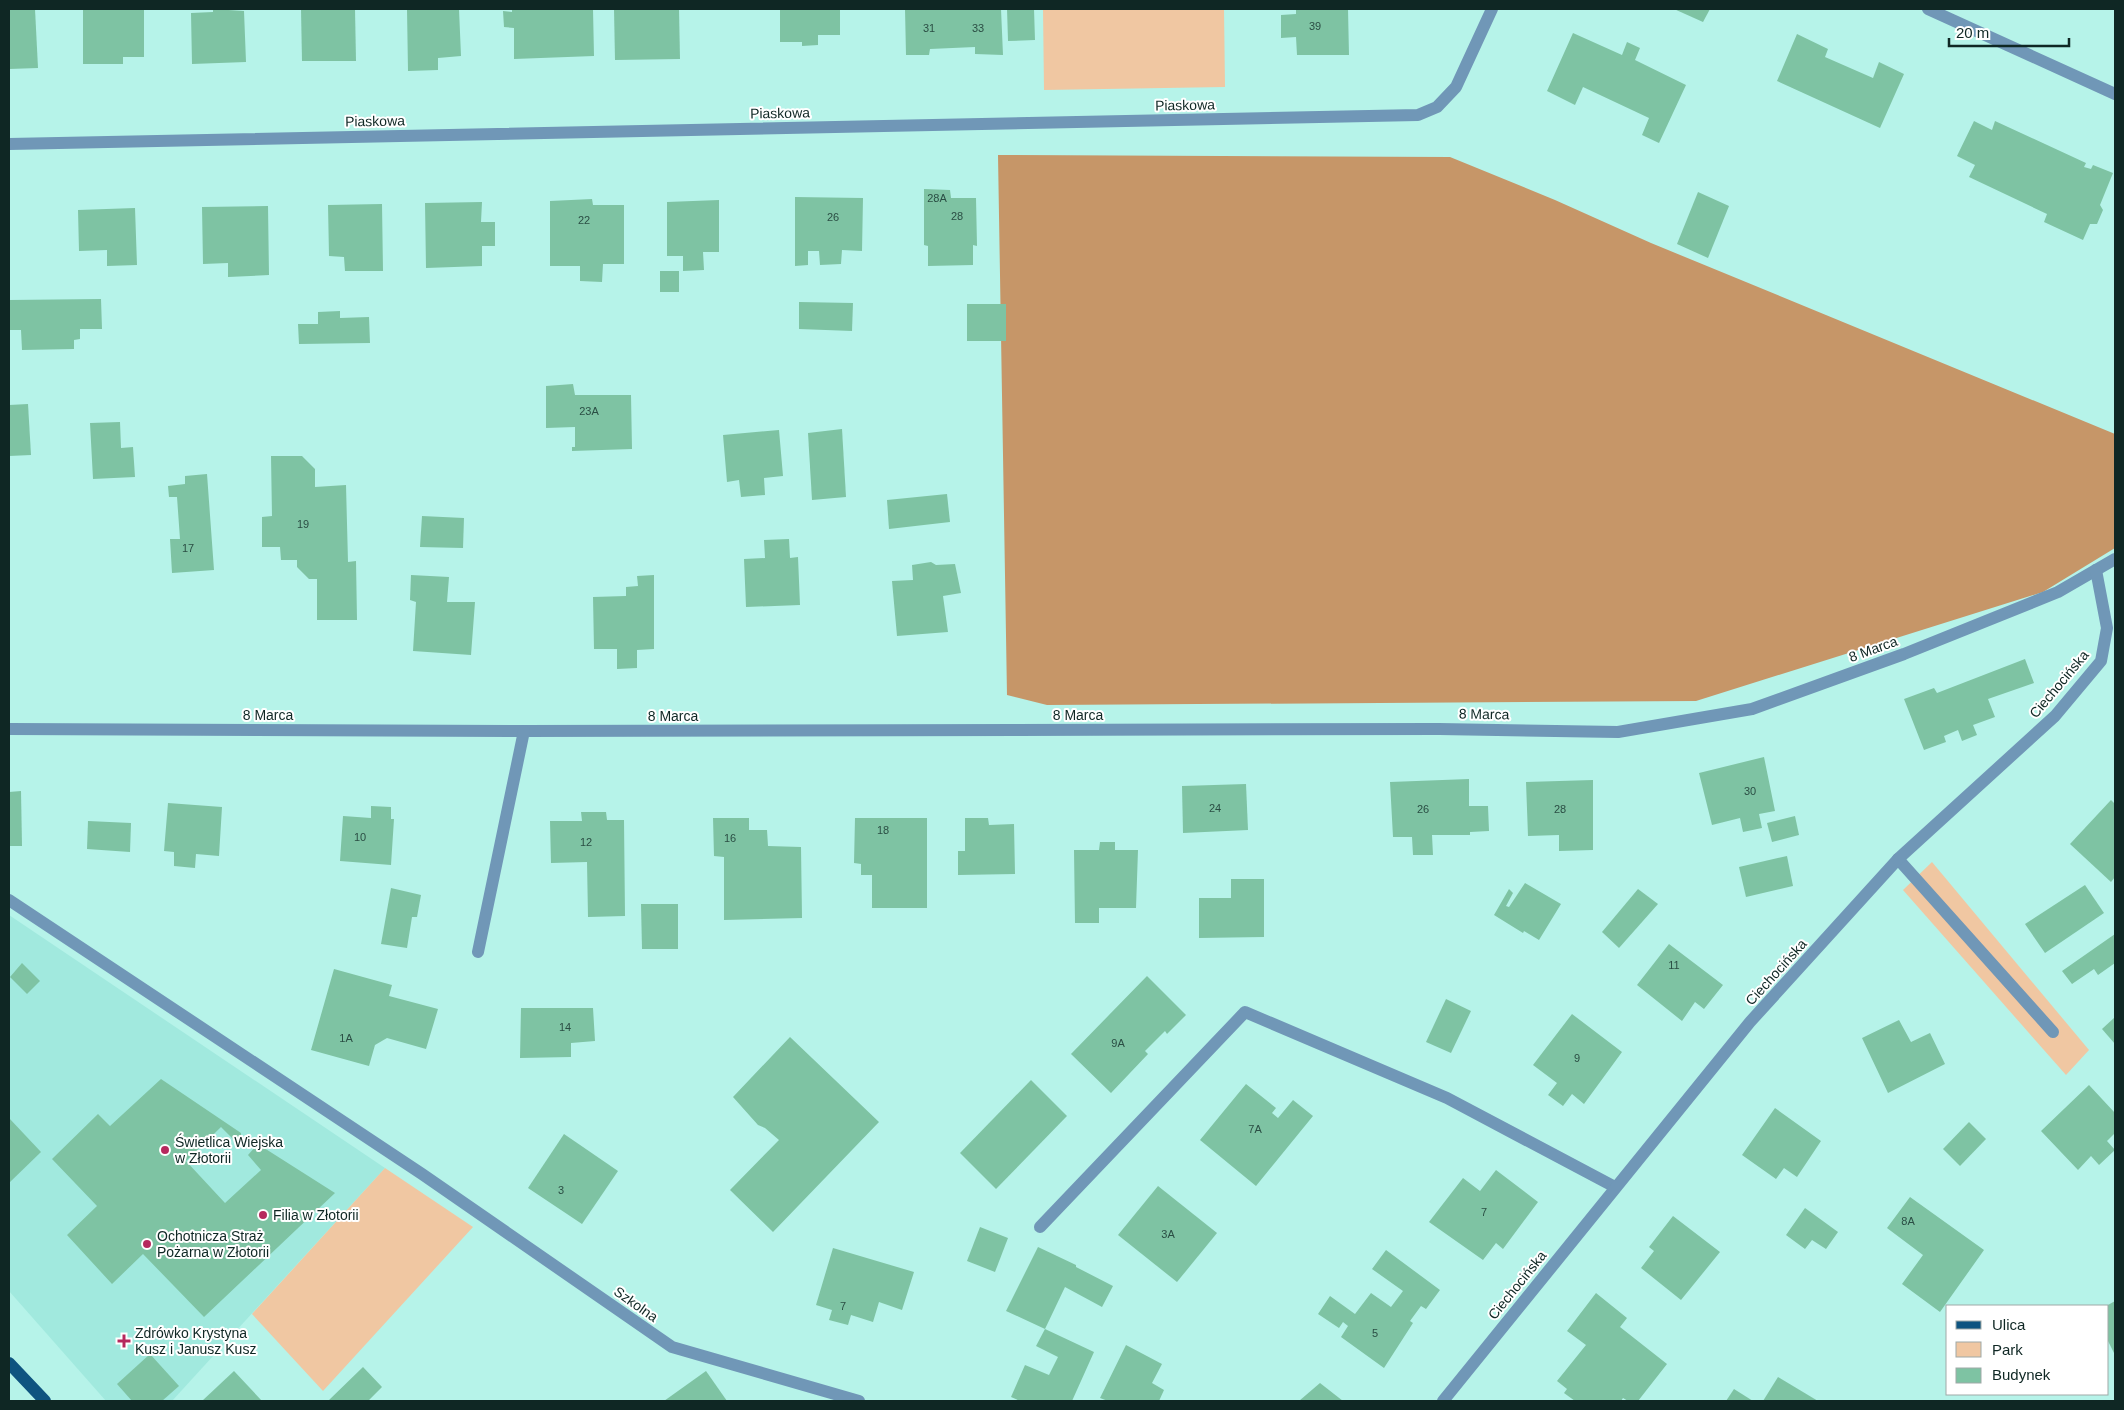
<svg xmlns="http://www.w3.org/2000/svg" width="2124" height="1410" font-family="Arial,sans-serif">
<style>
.built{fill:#a1e9de}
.green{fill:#f0c7a2}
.forest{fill:#c69668}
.building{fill:#7ec3a3}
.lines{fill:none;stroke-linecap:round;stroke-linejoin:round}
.minor{stroke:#7097b7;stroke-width:12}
.major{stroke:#0e5480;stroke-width:12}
.poi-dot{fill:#b6285d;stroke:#fff;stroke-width:2}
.labels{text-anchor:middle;stroke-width:4;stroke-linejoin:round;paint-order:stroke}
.number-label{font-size:11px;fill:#2b4e44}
.street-label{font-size:14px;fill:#0f2724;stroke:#fff}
.poi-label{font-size:14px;fill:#0f2724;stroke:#fff;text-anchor:start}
</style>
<rect width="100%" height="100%" fill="#b6f3e9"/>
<polygon class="built" points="9,915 385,1168 172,1401 106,1401 9,1291"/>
<g class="green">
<polygon points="1043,9 1224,9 1225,87 1044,90"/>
<polygon points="1932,862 2089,1050 2066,1075 1903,890"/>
<polygon points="385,1168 473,1227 323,1391 252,1314"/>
</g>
<polygon class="forest" points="998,155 1450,157 1555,200 1651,243 2115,434 2115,548 2043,592 1696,701 1047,705 1007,695"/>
<g class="building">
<polygon points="9,9 35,9 38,68 9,69"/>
<polygon points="83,9 144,9 144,57 123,57 123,64 83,64"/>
<polygon points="213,9 244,11 246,62 192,64 191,13 213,12"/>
<polygon points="301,9 355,9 356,61 302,61"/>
<polygon points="407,9 459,9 461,56 438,58 438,70 408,71"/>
<polygon points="512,9 593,9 594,56 514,59 514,28 504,27 503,11 512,12"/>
<polygon points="614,9 679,9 680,59 615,60"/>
<polygon points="780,9 840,9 840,35 818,35 818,45 802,46 802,42 780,42"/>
<polygon points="905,9 1001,9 1003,55 975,54 975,47 930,49 929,55 906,55"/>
<polygon points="1007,9 1034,9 1035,40 1008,41"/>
<polygon points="1296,9 1348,9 1349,55 1297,55 1296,37 1281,38 1281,15 1296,14"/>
<polygon points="1674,9 1710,9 1703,22"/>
<polygon points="1573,33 1622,55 1627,42 1640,48 1635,60 1686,85 1659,143 1642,135 1649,118 1583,87 1575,105 1547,91"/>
<polygon points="1797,34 1828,49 1825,57 1873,78 1879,62 1904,74 1880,128 1777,81"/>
<polygon points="1974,121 1992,130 1995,121 2086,163 2084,167 2091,169 2093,165 2113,173 2100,205 2103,210 2097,224 2090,224 2083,240 2044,222 2047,214 1969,177 1975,165 1957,156"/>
<polygon points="924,189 950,190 951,198 976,198 977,246 973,245 973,265 928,266 928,246 924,245"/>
<polygon points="1698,192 1729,206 1708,258 1677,244"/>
<polygon points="795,197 863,198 862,251 842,250 841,264 820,265 819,251 808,251 808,265 795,266"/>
<polygon points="592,199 593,205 624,205 624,264 603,264 602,282 580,281 580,266 550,266 550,201"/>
<polygon points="719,200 719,252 703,252 704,270 683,271 683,256 667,256 667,202"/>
<polygon points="482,202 481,222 495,222 495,246 482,246 482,266 426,268 425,203"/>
<polygon points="382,204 383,271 345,271 344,257 329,256 328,205"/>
<polygon points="268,206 269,275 228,277 228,263 203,264 202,207"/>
<polygon points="135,208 137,265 107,266 107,250 79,251 78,210"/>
<rect x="660" y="271" width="19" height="21"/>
<polygon points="101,299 102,329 80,329 80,339 74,340 74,349 22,350 21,330 9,330 9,300"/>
<polygon points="799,302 853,303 852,331 799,329"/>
<rect x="967" y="304" width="39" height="37"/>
<polygon points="340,311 340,318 369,317 370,343 299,344 298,324 318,324 318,312"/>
<polygon points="573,384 575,395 631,395 632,449 572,451 572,447 575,447 575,427 546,428 546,386"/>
<polygon points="28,404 31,455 9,456 9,405"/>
<polygon points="120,422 121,448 133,447 135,477 93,479 90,423"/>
<polygon points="842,429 846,497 812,500 808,433"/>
<polygon points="779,430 783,476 764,478 765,495 741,497 739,480 727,482 723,435"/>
<polygon points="271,456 302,456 315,469 315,487 346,485 348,562 356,561 357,620 317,620 317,579 309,579 297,567 297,560 281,560 280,547 262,547 262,517 272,516"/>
<polygon points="207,474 214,570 172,573 170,539 180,539 177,497 169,497 168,486 185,484 185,476"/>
<polygon points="947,494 950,522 889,529 887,500"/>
<polygon points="422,516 464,518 463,548 420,547"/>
<polygon points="789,539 790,558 798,557 800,605 746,607 744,559 765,558 764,540"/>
<polygon points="931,562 936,565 955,564 961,593 943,596 948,632 897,636 892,581 913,580 912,565"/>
<polygon points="411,575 449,577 447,602 475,602 471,655 413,651 416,602 410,600"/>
<polygon points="654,575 654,649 637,650 637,668 617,669 617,649 594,649 593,597 626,596 626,587 638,586 637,576"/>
<polygon points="2025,659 2034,683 1988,699 1995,717 1973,725 1977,735 1962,741 1958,730 1944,736 1946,742 1924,750 1904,699 1934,688 1937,693"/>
<polygon points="1764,757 1775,811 1759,814 1762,828 1743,832 1740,818 1712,825 1699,773"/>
<polygon points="1469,779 1469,806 1488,806 1489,831 1470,832 1470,835 1432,835 1433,855 1413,855 1412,837 1393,837 1390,782"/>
<polygon points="1593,780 1593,850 1559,851 1559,835 1528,836 1526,782"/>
<polygon points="1246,784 1248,830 1183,833 1182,786"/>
<polygon points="21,791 22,846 9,846 9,792"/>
<polygon points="2111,800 2115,804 2115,877 2111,882 2070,844"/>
<polygon points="168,803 222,807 219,856 196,854 195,868 174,866 174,852 164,851"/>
<polygon points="371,806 391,807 391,819 394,819 391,865 340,861 343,816 371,818"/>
<polygon points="581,812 606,812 607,820 624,820 625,916 588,917 587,862 551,863 550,821 582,821"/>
<polygon points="1795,816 1799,835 1772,842 1767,823"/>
<polygon points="713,818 749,818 749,830 767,830 768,846 801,847 802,918 724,920 724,857 714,856"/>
<polygon points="855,818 927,818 927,908 872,908 872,875 861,875 861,864 854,863"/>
<polygon points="965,818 988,818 989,825 1014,824 1015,874 958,875 958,851 965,851"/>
<polygon points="88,821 131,823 130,852 87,849"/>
<polygon points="1100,842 1115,842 1115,850 1138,850 1136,908 1099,908 1099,923 1075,923 1074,850 1099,850"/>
<polygon points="1787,856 1793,886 1746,897 1739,867"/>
<polygon points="1231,879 1264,879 1264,937 1199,938 1199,898 1231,898"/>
<polygon points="1525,883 1561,904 1539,940 1524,931 1523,933 1494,915 1509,889 1513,893 1506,906 1509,907"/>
<polygon points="2085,885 2104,913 2045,953 2025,924"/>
<polygon points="391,888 421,895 417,917 412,917 407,948 381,944"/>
<polygon points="1638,889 1658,904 1619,948 1602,932"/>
<polygon points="641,904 678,904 678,949 642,949"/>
<polygon points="2115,934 2115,963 2098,975 2094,969 2072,984 2062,971"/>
<polygon points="1669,944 1723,985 1704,1009 1695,1002 1682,1021 1637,985"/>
<polygon points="22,963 40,981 27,994 10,977"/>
<polygon points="334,969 392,985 389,996 438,1009 426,1049 387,1038 375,1045 369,1066 311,1050"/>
<polygon points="1147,976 1186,1015 1167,1034 1165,1031 1145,1051 1148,1054 1111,1093 1071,1054"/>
<polygon points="1446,999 1471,1011 1451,1053 1426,1042"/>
<polygon points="521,1008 593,1008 595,1041 571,1043 571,1057 520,1058"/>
<polygon points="1572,1014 1622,1052 1584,1104 1572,1094 1563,1106 1548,1095 1557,1083 1533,1065"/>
<polygon points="2115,1017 2115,1044 2102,1029"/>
<polygon points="1899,1020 1911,1042 1930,1033 1945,1064 1888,1093 1862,1038"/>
<polygon points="790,1037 879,1122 773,1232 730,1190 779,1140 765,1128 758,1125 733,1097"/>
<polygon points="161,1079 241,1133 241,1137 235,1141 221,1127 186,1161 225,1203 261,1170 248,1155 255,1147 261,1146 335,1193 204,1317 143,1254 112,1284 67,1235 97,1206 52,1159 98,1114 110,1126"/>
<polygon points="1031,1080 1067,1116 996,1189 960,1153"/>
<polygon points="1246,1084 1276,1108 1272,1113 1278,1118 1293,1100 1313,1116 1256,1186 1200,1140"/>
<polygon points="2089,1085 2115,1113 2115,1133 2107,1141 2115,1150 2099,1165 2091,1156 2078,1170 2041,1131"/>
<polygon points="1775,1108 1821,1141 1797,1177 1784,1168 1776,1179 1742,1155"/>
<polygon points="9,1118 41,1152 9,1183"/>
<polygon points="1969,1122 1986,1139 1960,1166 1943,1149"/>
<polygon points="564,1134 618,1171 582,1224 528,1188"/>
<polygon points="1496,1170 1538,1202 1503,1249 1496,1243 1483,1260 1429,1222 1463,1178 1480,1191"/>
<polygon points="1158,1186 1217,1233 1177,1282 1118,1235"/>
<polygon points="1910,1197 1984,1250 1940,1312 1902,1284 1923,1255 1887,1228"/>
<polygon points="1805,1208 1838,1232 1826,1249 1812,1240 1805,1249 1786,1235"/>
<polygon points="1673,1216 1720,1252 1681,1300 1641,1268 1654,1251 1649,1247"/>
<polygon points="980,1227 1008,1238 995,1272 967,1261"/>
<polygon points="1038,1247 1076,1265 1076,1267 1113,1286 1102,1307 1065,1287 1045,1329 1094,1352 1072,1401 1020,1401 1011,1397 1025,1365 1049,1375 1058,1357 1036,1346 1045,1329 1006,1311"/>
<polygon points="833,1248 914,1272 902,1310 879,1302 873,1322 851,1315 848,1325 829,1320 832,1310 816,1305"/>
<polygon points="1386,1250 1440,1290 1426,1309 1421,1306 1410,1321 1413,1323 1384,1368 1341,1337 1348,1326 1343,1322 1339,1328 1318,1314 1330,1296 1355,1314 1371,1293 1391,1307 1403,1291 1372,1269"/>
<polygon points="1596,1293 1627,1318 1620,1327 1667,1364 1638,1401 1628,1401 1623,1398 1621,1401 1575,1401 1564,1393 1567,1389 1557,1381 1586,1345 1567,1331"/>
<polygon points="2115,1301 2115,1355 2108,1341 2108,1305"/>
<polygon points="1126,1345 1162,1364 1152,1383 1164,1390 1159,1401 1108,1401 1100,1398"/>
<polygon points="150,1354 179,1386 162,1401 132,1401 117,1384"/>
<polygon points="363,1367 382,1387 369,1400 370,1401 328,1401"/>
<polygon points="234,1371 262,1401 202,1401"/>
<polygon points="706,1371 727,1401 664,1401"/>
<polygon points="1778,1377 1818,1401 1763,1401"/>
<polygon points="1320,1383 1343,1401 1299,1401"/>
<polygon points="1734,1389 1753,1401 1726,1401"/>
</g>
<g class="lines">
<g class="minor">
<polyline points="1928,9 2115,94"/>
<polyline points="9,144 1418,115 1437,107 1456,87 1492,9"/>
<polyline points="9,729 524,731 1439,729 1618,732 1752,709 1904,654 2058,592 2115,559"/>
<polyline points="1898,859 2053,1032"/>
<polyline points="9,900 422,1174 672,1347 859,1401"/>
<polyline points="478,952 524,731"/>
<polyline points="1040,1227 1245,1012 1447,1098 1615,1187"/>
<polyline points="1443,1401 1750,1022 1898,859 2055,716 2101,661 2107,628 2096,570"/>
</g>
<polyline class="major" points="9,1363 45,1401"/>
</g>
<g class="poi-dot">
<circle cx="165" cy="1150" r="5"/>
<circle cx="263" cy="1215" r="5"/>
<circle cx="147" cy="1244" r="5"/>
<path d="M121.5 1333.5h5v5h5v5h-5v5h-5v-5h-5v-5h5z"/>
</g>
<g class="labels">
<g class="number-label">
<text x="1315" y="30">39</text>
<text x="929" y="32">31</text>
<text x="978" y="32">33</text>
<text x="937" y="202">28A</text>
<text x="957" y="220">28</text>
<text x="833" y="221">26</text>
<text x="584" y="224">22</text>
<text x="589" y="415">23A</text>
<text x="303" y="528">19</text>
<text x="188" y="552">17</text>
<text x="1750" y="795">30</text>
<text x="1215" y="812">24</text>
<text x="1423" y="813">26</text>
<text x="1560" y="813">28</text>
<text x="883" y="834">18</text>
<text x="360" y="841">10</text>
<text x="730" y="842">16</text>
<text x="586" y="846">12</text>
<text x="1674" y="969">11</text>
<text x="565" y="1031">14</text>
<text x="346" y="1042">1A</text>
<text x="1118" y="1047">9A</text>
<text x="1577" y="1062">9</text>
<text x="1255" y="1133">7A</text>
<text x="561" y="1194">3</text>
<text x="1484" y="1216">7</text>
<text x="1908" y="1225">8A</text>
<text x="1168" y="1238">3A</text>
<text x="843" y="1310">7</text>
<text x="1375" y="1337">5</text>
</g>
<g class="street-label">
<text transform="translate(1185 105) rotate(-1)" y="5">Piaskowa</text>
<text transform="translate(780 113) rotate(-1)" y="5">Piaskowa</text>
<text transform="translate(375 121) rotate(-1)" y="5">Piaskowa</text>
<text transform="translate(1873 649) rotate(-20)" y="5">8 Marca</text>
<text transform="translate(2059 684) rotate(-50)" y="5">Ciechocińska</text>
<text transform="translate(1484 714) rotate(1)" y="5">8 Marca</text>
<text x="268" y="720">8 Marca</text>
<text x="1078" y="720">8 Marca</text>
<text x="673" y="721">8 Marca</text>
<text transform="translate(1776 972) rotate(-48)" y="5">Ciechocińska</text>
<text transform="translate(1517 1285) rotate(-51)" y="5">Ciechocińska</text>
<text transform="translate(636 1304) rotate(35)" y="5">Szkolna</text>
</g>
<g class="poi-label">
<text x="175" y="1147">Świetlica Wiejska<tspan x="175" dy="16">w Złotorii</tspan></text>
<text x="273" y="1220">Filia w Złotorii</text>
<text x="157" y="1241">Ochotnicza Straż<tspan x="157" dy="16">Pożarna w Złotorii</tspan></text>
<text x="135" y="1338">Zdrówko Krystyna<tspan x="135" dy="16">Kusz i Janusz Kusz</tspan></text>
</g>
</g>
<rect width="2124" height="1410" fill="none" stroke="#0f2724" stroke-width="20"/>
<rect x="1946" y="1305" width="162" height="90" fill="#ffffff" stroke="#9fa9a7"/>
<rect x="1956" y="1321" width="25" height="8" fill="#0e5480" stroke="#9fa9a7"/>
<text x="1992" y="1330" font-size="15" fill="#0f2724">Ulica</text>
<rect x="1956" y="1342" width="25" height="15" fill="#f0c7a2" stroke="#9fa9a7"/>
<text x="1992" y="1355" font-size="15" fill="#0f2724">Park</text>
<rect x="1956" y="1368" width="25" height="15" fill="#7ec3a3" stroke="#9fa9a7"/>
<text x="1992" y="1380" font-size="15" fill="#0f2724">Budynek</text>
<path d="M1949 38v8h120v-8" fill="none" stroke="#0f2724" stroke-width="2.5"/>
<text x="1956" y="38" font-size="15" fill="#0f2724" stroke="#ffffff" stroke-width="4" paint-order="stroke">20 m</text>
</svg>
